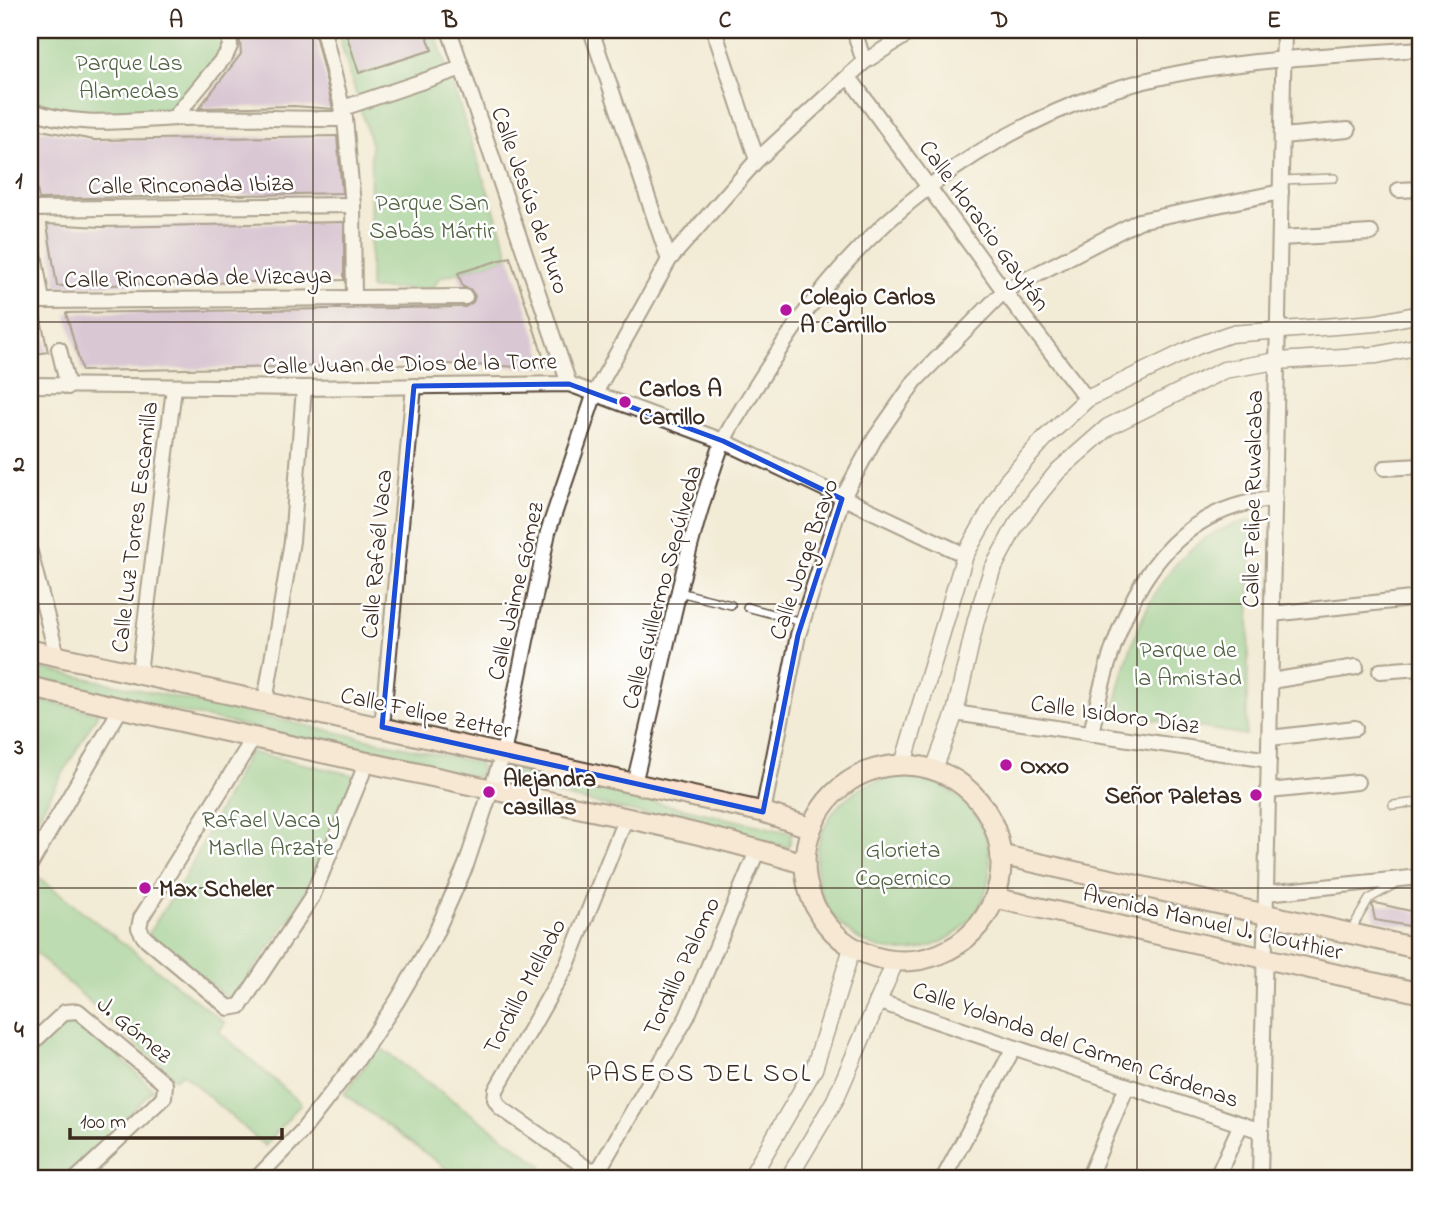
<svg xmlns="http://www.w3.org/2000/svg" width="1450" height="1209" font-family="'Indie Flower',sans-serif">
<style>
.green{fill:#7ec986;stroke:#5c7a52;stroke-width:2}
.building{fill:#bb9bd1}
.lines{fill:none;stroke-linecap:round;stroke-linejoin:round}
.service-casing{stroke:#564739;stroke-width:10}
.minor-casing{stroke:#564739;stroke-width:18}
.tertiary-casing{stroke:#564739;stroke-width:19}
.secondary-casing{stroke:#564739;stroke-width:23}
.service{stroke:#fff;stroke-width:7}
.minor{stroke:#fff;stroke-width:14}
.tertiary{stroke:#fff;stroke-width:16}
.secondary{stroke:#fde4d0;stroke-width:19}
.marked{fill:none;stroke:#1d4ed8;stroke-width:5;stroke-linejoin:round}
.grid{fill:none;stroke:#3b2a1e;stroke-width:2;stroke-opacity:0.55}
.poi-dot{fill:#b5179e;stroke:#fff;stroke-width:2.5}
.labels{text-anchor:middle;stroke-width:5;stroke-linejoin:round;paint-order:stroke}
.park-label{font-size:24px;fill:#526242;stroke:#fff}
.street-label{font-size:24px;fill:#3b2a1e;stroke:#fff}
.poi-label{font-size:24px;font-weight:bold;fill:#3b2a1e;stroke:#fff;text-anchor:start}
.neighbourhood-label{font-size:26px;letter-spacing:2px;fill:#3b2a1e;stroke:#fff}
.neatline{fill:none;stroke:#3b2a1e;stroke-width:2.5}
.grid-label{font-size:23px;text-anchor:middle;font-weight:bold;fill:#3b2a1e}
</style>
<rect width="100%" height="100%" fill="#fff"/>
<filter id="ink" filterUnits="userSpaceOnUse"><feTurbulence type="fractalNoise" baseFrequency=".0143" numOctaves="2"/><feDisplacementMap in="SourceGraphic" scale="14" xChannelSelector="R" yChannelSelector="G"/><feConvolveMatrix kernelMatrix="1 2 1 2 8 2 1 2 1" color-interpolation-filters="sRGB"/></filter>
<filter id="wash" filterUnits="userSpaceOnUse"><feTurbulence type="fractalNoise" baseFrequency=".00686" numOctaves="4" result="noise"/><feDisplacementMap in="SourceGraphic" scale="28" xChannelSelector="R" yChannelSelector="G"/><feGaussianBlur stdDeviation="1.57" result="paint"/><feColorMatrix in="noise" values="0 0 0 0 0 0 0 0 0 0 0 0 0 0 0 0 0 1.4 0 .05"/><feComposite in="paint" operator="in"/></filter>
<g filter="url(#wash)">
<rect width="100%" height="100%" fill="#f2ebd5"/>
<g class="green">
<path d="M30,30H227L222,56L173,117C126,121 71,126 30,100Z"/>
<polygon points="337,30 434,30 510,257 439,278 433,289 370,289 371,144"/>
<path d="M1252,520L1246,735L1114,713C1129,635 1163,536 1252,520Z"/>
<polygon points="30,666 479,763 482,771 476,777 30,679"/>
<polygon points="30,698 98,713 30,830"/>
<polygon points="249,752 354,775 327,849 289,920 237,992 229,999 148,934 185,877"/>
<polygon points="513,770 792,833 789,847 509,784 505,776"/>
<circle cx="903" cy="864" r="87"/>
<polygon points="37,876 225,1023 219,1032 301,1103 265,1146 182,1073 175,1079 30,948 30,884"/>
<polygon points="73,1013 153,1089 118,1127 59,1179 30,1179 30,1058"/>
<polygon points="379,1047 543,1166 533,1179 461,1179 344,1094"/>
</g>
<g id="blocks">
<g class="building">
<polygon points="239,30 314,30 333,109 294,106 199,108 241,54"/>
<polygon points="345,30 425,30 432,50 359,73"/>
<polygon points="30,128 94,140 337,136 342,193 39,199 30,156"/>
<polygon points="344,222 344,280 57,286 47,224 102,227"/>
<polygon points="510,257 547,368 444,364 82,371 66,313 465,307 473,302 475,296 470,289 463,287 458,273"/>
<polygon points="30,291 34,306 39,310 48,352 30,355"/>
<polygon points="1375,903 1420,913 1420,928 1375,920 1372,905"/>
</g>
</g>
</g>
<g filter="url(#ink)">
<use href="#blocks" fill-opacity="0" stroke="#564739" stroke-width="2"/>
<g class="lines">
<g class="service-casing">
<g id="service">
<polyline points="1281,180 1334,178"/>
<polyline points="679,592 731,605"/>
<polyline points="747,607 802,622"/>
<polyline points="1393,805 1420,802"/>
<polyline points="1351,930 1369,899 1397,883"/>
</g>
</g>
<g class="minor-casing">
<g id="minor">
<polyline points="323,30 345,119 353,205 354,298"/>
<polyline points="449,30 569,384"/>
<polyline points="591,30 669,260"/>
<polyline points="714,30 757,160"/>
<polyline points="854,30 864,62"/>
<polyline points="849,77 1004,291 1087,399"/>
<polyline points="343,108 462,68"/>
<path d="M30,110C79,129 127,120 178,118C233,116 289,119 345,119"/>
<polyline points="174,118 226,55 230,46 229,30"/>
<polyline points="1282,136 1348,130"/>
<polyline points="1399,190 1420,189"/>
<polyline points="30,209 353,205"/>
<polyline points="30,230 42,301 465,297"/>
<polyline points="1280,238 1371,233"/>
<polyline points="59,349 68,387"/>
<polyline points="30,385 304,388 569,384 723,441 965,555"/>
<polyline points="1385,468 1420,466"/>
<polyline points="30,552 57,656"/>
<polyline points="1272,614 1420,598"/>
<polyline points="1380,671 1420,668"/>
<polyline points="139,673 174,388"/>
<polyline points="1271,681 1356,667"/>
<polyline points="265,702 292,541 304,388"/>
<polyline points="955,713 1269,760"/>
<polyline points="382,727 414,386"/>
<path d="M1091,734C1111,630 1150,508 1275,499"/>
<polyline points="1270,738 1355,728"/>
<polyline points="253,739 141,918 139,928 144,937 229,1008 240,1006 312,897 367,762"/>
<path d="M634,783C663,671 682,552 722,444C727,431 736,419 743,407C761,378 779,349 799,321C873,217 978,138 1098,95C1195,60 1317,57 1420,49"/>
<polyline points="1269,791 1357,782"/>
<polyline points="763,812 798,635 842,499 875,438 915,381 1004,291 1139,221 1281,192"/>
<polyline points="626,817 567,965 496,1090 495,1099 501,1108 588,1169 596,1170 601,1166 687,1017 758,849"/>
<polyline points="30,865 121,708"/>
<polyline points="1266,893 1420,877"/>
<polyline points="877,1001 1261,1131"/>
<polyline points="30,1045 65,1012 78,1011 165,1084 164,1097 76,1179"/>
<polyline points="256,1179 302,1131 357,1060 397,1001 432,941 466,865 503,754 548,532 595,393 669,260 757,160 864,62 914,30"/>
<polyline points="943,1179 1013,1049"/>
<polyline points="1088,1179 1127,1086"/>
<polyline points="1216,1179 1241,1124"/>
<polyline points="1260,1179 1284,30"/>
</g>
</g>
<g class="tertiary-casing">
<g id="tertiary">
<polyline points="903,764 965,555 1007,481 1045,438 1087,399 1197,346 1230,334 1376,323 1420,314"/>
<polyline points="934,769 955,713 976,620 992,570 1016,525 1036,498 1058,471 1108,427 1224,370 1277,361 1377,355 1420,346"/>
<polyline points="750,1179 814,1069 852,948"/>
<polyline points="788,1179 835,1100 895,962"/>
</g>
</g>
<g class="secondary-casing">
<g id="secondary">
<polyline points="30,650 763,812 811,828"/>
<path d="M30,687C183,723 337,756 490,789C596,812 702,831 805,864"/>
<circle cx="903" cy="863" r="98"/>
<polyline points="1001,855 1420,949"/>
<polyline points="995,898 1420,993"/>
</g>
</g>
<use href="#service" class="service"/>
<use href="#minor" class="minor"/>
<use href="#tertiary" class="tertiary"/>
<use href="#secondary" class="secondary"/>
</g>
</g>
<path d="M0 0H1450V1209H0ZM569,384L723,441L842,499L798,635L763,812L382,727L414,386Z" fill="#f2ebd5" fill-opacity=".55" fill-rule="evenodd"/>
<path class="marked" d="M569,384L723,441L842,499L798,635L763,812L382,727L414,386Z"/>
<path class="grid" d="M313,30V1179M588,30V1179M862,30V1179M1137,30V1179M30,322H1420M30,604H1420M30,888H1420"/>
<g class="poi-dot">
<circle cx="786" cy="310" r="7"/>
<circle cx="625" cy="402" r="7"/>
<circle cx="1006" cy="765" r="7"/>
<circle cx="489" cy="792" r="7"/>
<circle cx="1256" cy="795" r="7"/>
<circle cx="145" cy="888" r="7"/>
</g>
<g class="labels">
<g class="park-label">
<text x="129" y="70">Parque Las<tspan x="129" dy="28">Alamedas</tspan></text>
<text x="432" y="210">Parque San<tspan x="432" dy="28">Sabás Mártir</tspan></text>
<text x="1188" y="657">Parque de<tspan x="1188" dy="28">la Amistad</tspan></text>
<text x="271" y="827">Rafael Vaca y<tspan x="271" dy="28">Marlla Arzate</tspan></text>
<text x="903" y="857">Glorieta<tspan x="903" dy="28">Copernico</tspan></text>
</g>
<g class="street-label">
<text transform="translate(191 184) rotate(-1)" y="8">Calle Rinconada Ibiza</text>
<text transform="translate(531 200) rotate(71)" y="8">Calle Jesús de Muro</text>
<text transform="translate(985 225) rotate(54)" y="8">Calle Horacio Gaytán</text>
<text transform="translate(198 277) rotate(-1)" y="8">Calle Rinconada de Vizcaya</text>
<text transform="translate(410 363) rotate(-1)" y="8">Calle Juan de Dios de la Torre</text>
<text transform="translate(1252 499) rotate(-89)" y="8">Calle Felipe Ruvalcaba</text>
<text transform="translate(134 527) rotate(-83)" y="8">Calle Luz Torres Escamilla</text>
<text transform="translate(376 554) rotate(-85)" y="8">Calle Rafaél Vaca</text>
<text transform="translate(803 559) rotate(-71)" y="8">Calle Jorge Bravo</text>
<text transform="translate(661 587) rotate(-75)" y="8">Calle Guillermo Sepúlveda</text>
<text transform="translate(515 591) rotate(-77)" y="8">Calle Jaime Gómez</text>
<text transform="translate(426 712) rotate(12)" y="8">Calle Felipe Zetter</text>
<text transform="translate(1115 714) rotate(8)" y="8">Calle Isidoro Díaz</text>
<text transform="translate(1213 922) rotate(13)" y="8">Avenida Manuel J. Clouthier</text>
<text transform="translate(681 966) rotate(-65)" y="8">Tordillo Palomo</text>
<text transform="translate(524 986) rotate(-62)" y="8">Tordillo Mellado</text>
<text transform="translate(135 1029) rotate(40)" y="8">J. Gómez</text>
<text transform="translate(1076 1044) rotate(19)" y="8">Calle Yolanda del Carmen Cárdenas</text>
</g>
<g class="poi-label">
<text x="800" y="304">Colegio Carlos<tspan x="800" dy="28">A Carrillo</tspan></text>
<text x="639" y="396">Carlos A<tspan x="639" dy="28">Carrillo</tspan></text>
<text x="1020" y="773">Oxxo</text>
<text x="503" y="786">Alejandra<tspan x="503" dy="28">casillas</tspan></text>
<text x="1242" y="803" text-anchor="end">Señor Paletas</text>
<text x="159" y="896">Max Scheler</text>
</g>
<g class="neighbourhood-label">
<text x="700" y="1081">PASEOS DEL SOL</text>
</g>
</g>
<rect width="1450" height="1209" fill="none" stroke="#fff" stroke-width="77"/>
<path d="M70 1128v10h212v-10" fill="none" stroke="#3b2a1e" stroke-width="3.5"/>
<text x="80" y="1128" font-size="21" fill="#3b2a1e" stroke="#ffffff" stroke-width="5" paint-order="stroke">100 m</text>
<rect x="38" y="38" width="1374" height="1132" class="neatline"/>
<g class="grid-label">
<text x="176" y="27">A</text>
<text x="450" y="27">B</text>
<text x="725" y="27">C</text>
<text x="1000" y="27">D</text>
<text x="1274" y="27">E</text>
<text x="19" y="188">1</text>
<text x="19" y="471">2</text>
<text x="19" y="754">3</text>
<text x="19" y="1037">4</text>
</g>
</svg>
